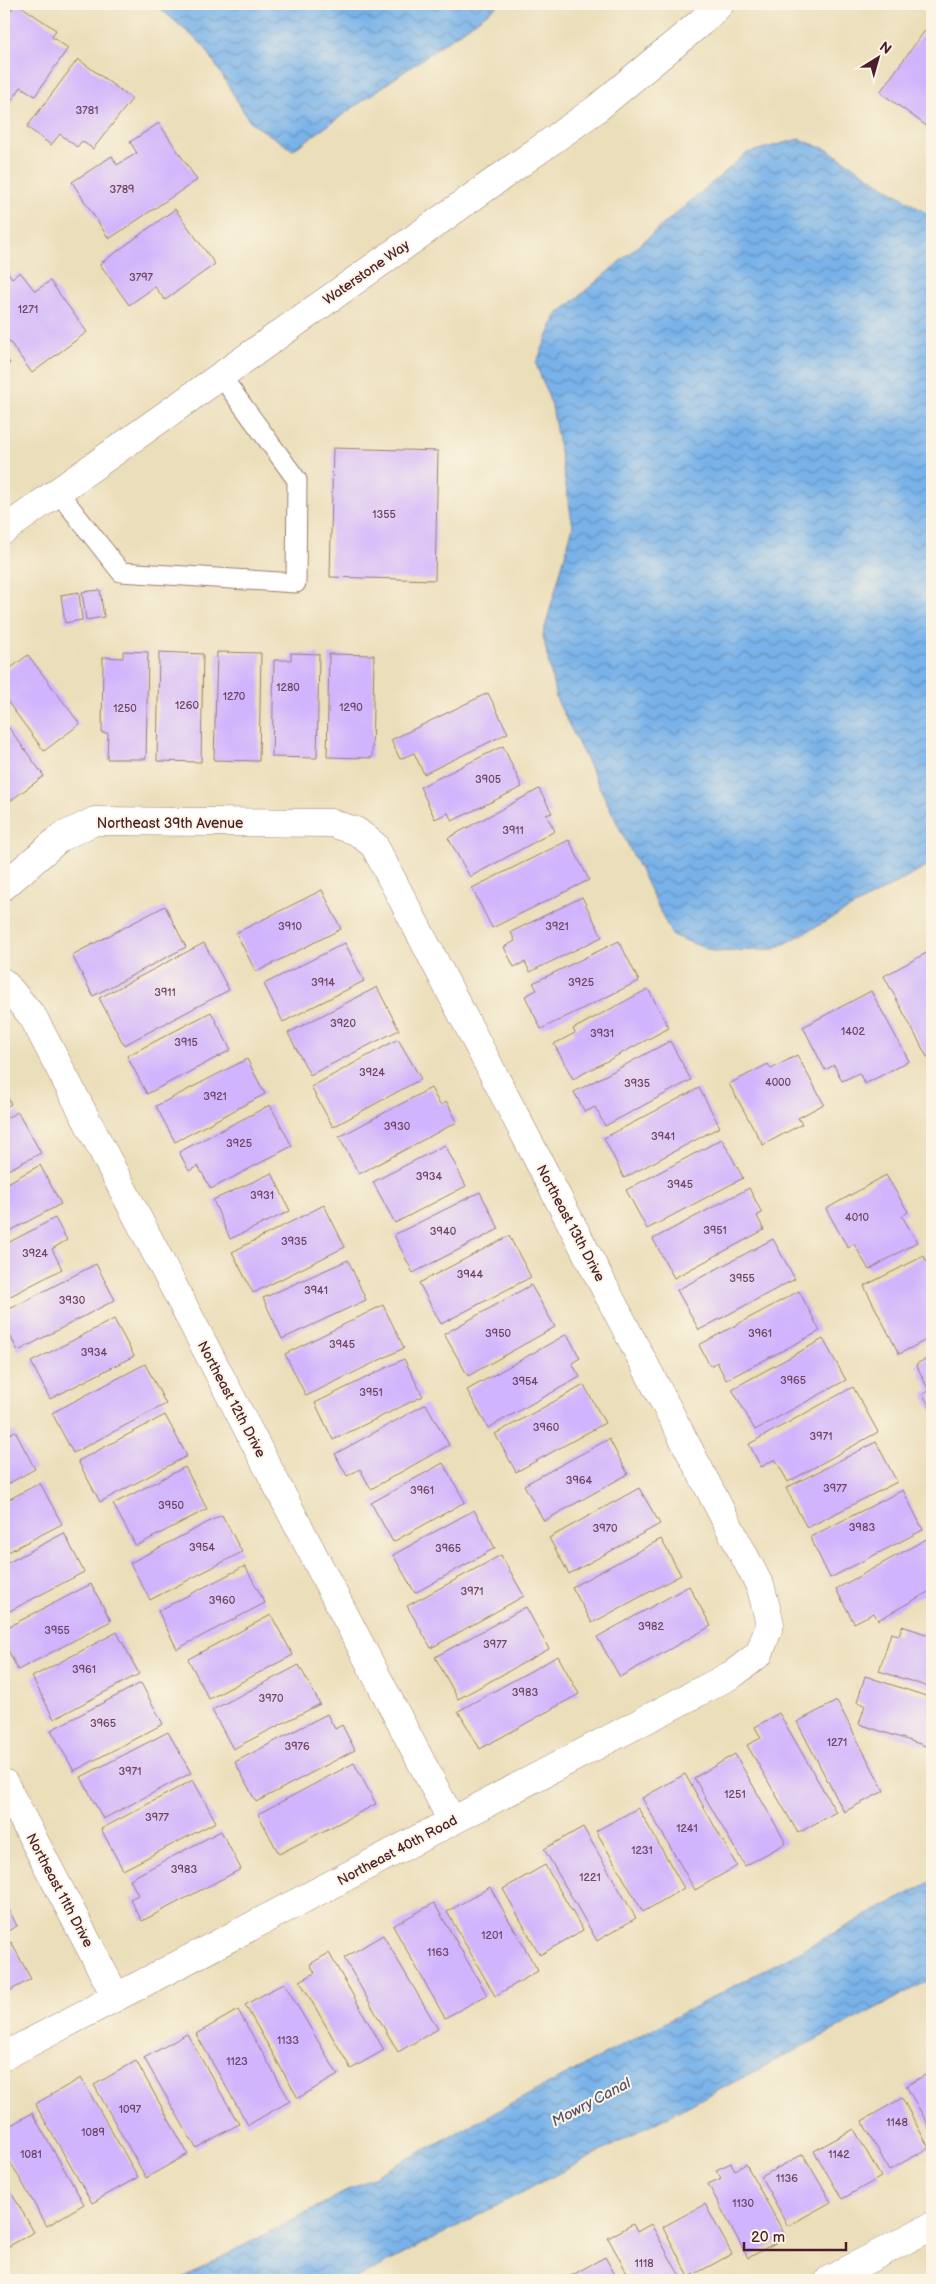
<svg xmlns="http://www.w3.org/2000/svg" width="936" height="2284" font-family="'Balsamiq Sans',sans-serif">
<style>
.water{fill:url(#water-waves);stroke:#61688a}
.building{fill:#d0b4fd}
.lines{fill:none;stroke-linecap:round;stroke-linejoin:round}
.lane-casing{stroke:#9a7e72;stroke-width:21}
.street-casing{stroke:#9a7e72;stroke-width:29}
.lane{stroke:#fff;stroke-width:19}
.street{stroke:#fff;stroke-width:28}
.labels{text-anchor:middle;stroke-width:4;stroke-linejoin:round;paint-order:stroke}
.number-label{font-size:11px;fill:#6c4460}
.street-label{font-size:14px;fill:#4a1f2b;stroke:#fcf5e5}
.water-label{font-size:15px;font-style:italic;fill:#5a526e;stroke:#fcf5e5}
</style>
<defs>
<pattern id="water-waves" width="16" height="10" patternUnits="userSpaceOnUse" patternTransform="scale(1.25)"><rect width="16" height="10" fill="#78b2e9"/><path d="M0 5q4-4 8 0t8 0" fill="none" stroke="#6490bd"/></pattern>
</defs>
<rect width="100%" height="100%" fill="#fcf5e5"/>
<filter id="ink" filterUnits="userSpaceOnUse"><feTurbulence type="fractalNoise" baseFrequency=".02" numOctaves="2"/><feDisplacementMap in="SourceGraphic" scale="10" xChannelSelector="R" yChannelSelector="G"/><feConvolveMatrix kernelMatrix="1 2 1 2 8 2 1 2 1" color-interpolation-filters="sRGB"/></filter>
<filter id="wash" filterUnits="userSpaceOnUse"><feTurbulence type="fractalNoise" baseFrequency=".0096" numOctaves="4" result="noise"/><feDisplacementMap in="SourceGraphic" scale="20" xChannelSelector="R" yChannelSelector="G"/><feGaussianBlur stdDeviation="1.12" result="paint"/><feColorMatrix in="noise" values="0 0 0 0 0 0 0 0 0 0 0 0 0 0 0 0 0 1.4 0 .05"/><feComposite in="paint" operator="in"/></filter>
<g filter="url(#wash)">
<rect width="100%" height="100%" fill="#ebdeba"/>
<g class="water">
<polygon points="155,4 500,4 293,150 250,122 205,47"/>
<polygon points="799,139 828,150 932,217 932,864 775,949 715,952 672,935 556,698 543,635 573,526 552,406 536,364 556,316 747,153"/>
<polygon points="932,1881 932,1979 354,2280 179,2280"/>
</g>
<g id="blocks">
<g class="building">
<polygon points="15,4 18,4 56,30 52,37 68,48 35,96 21,87 4,112 4,20"/>
<polygon points="932,21 932,130 880,92"/>
<polygon points="78,59 132,99 93,149 82,141 77,147 60,134 51,145 27,127"/>
<polygon points="159,123 197,180 109,239 72,182 112,156 117,165 137,153 130,142"/>
<polygon points="175,209 215,264 165,300 155,287 129,305 100,264"/>
<polygon points="4,267 12,278 20,272 35,291 50,281 87,332 32,373 4,334"/>
<polygon points="4,354 10,363 4,368"/>
<polygon points="333,448 438,451 435,580 330,577"/>
<polygon points="100,590 104,617 86,620 82,592"/>
<polygon points="79,592 82,620 65,623 61,595"/>
<polygon points="123,651 148,652 146,759 107,759 108,733 102,733 103,657 123,658"/>
<polygon points="159,652 203,654 201,762 157,761"/>
<polygon points="217,652 261,653 259,761 214,760"/>
<polygon points="291,653 319,654 317,758 272,757 274,660 291,660"/>
<polygon points="329,654 374,655 372,758 327,757"/>
<polygon points="28,655 80,724 44,751 4,697 4,673"/>
<polygon points="488,693 508,733 424,774 414,753 400,759 391,740"/>
<polygon points="4,721 44,776 10,801 4,792"/>
<polygon points="503,746 522,787 452,821 448,813 435,819 420,787"/>
<polygon points="539,789 552,813 546,815 555,831 470,877 448,838"/>
<polygon points="569,840 589,880 492,928 472,888"/>
<polygon points="322,890 341,929 256,972 236,933"/>
<polygon points="582,897 602,937 530,972 525,962 514,967 504,947 515,941 511,932"/>
<polygon points="165,906 186,947 93,996 72,955"/>
<polygon points="619,941 639,981 541,1029 525,996 537,990 533,983"/>
<polygon points="204,943 229,990 124,1045 99,998"/>
<polygon points="345,943 364,981 283,1022 264,984"/>
<polygon points="932,950 932,1054 927,1057 884,976"/>
<polygon points="377,987 399,1030 310,1075 288,1033"/>
<polygon points="648,989 669,1028 573,1079 554,1044 575,1033 573,1029"/>
<polygon points="871,991 909,1061 865,1084 859,1073 842,1081 834,1065 825,1070 803,1027"/>
<polygon points="211,1012 231,1050 147,1094 127,1056"/>
<polygon points="398,1039 421,1079 333,1127 311,1087"/>
<polygon points="670,1041 691,1080 605,1126 595,1107 585,1112 574,1092"/>
<polygon points="797,1055 824,1104 798,1118 802,1124 763,1145 729,1084 768,1064 771,1069"/>
<polygon points="247,1059 265,1094 175,1142 156,1106"/>
<polygon points="431,1088 440,1105 447,1102 457,1122 359,1174 339,1137"/>
<polygon points="699,1088 720,1127 624,1178 604,1138"/>
<polygon points="4,1089 11,1104 4,1108"/>
<polygon points="270,1105 292,1146 211,1189 198,1166 189,1171 179,1152"/>
<polygon points="18,1112 41,1153 4,1172 4,1119"/>
<polygon points="722,1139 743,1178 647,1229 626,1190"/>
<polygon points="445,1145 466,1186 395,1223 373,1182"/>
<polygon points="40,1165 61,1204 4,1234 4,1185"/>
<polygon points="272,1173 290,1211 230,1239 213,1200"/>
<polygon points="886,1175 908,1212 902,1216 917,1242 869,1270 854,1244 848,1248 826,1209"/>
<polygon points="749,1188 762,1213 757,1216 764,1230 674,1278 653,1239"/>
<polygon points="480,1192 499,1229 413,1273 394,1235"/>
<polygon points="324,1205 345,1247 253,1293 232,1252"/>
<polygon points="55,1218 67,1240 52,1249 62,1269 5,1299 4,1245"/>
<polygon points="509,1236 531,1277 441,1324 419,1283"/>
<polygon points="773,1239 795,1279 699,1330 677,1290"/>
<polygon points="924,1256 927,1262 932,1260 932,1337 899,1354 864,1286"/>
<polygon points="348,1260 366,1300 282,1339 263,1298"/>
<polygon points="96,1264 115,1300 18,1351 4,1324 4,1312"/>
<polygon points="531,1285 555,1327 468,1376 444,1334"/>
<polygon points="799,1291 820,1331 726,1380 717,1362 710,1366 699,1345"/>
<polygon points="383,1305 404,1348 306,1396 285,1354"/>
<polygon points="114,1319 134,1356 50,1399 31,1362"/>
<polygon points="567,1334 580,1358 572,1363 580,1377 488,1428 467,1390"/>
<polygon points="823,1339 846,1380 755,1430 732,1389"/>
<polygon points="932,1356 932,1412 923,1394 929,1391 916,1364"/>
<polygon points="404,1359 423,1396 333,1440 315,1403"/>
<polygon points="145,1364 166,1404 73,1453 52,1413"/>
<polygon points="584,1385 605,1423 516,1472 495,1434"/>
<polygon points="853,1387 878,1432 788,1482 775,1459 761,1467 749,1444"/>
<polygon points="426,1404 449,1445 371,1489 360,1469 347,1476 335,1454"/>
<polygon points="165,1415 187,1456 100,1502 78,1461"/>
<polygon points="15,1431 35,1469 4,1486 4,1437"/>
<polygon points="609,1439 628,1474 544,1521 524,1485"/>
<polygon points="876,1442 897,1482 807,1528 786,1488"/>
<polygon points="443,1463 465,1502 393,1542 371,1503"/>
<polygon points="185,1467 207,1509 136,1546 113,1504"/>
<polygon points="40,1483 62,1524 4,1554 4,1502"/>
<polygon points="639,1488 660,1524 569,1574 549,1538"/>
<polygon points="903,1490 923,1530 830,1578 810,1537"/>
<polygon points="474,1510 495,1548 415,1593 393,1555"/>
<polygon points="222,1515 242,1552 150,1600 130,1563"/>
<polygon points="64,1533 84,1572 4,1614 4,1565"/>
<polygon points="930,1537 932,1541 932,1590 878,1620 874,1613 854,1623 836,1589"/>
<polygon points="661,1539 681,1575 592,1623 572,1587"/>
<polygon points="501,1555 524,1596 431,1648 407,1606"/>
<polygon points="245,1566 265,1603 177,1649 158,1611"/>
<polygon points="91,1584 111,1621 18,1670 4,1642 4,1629"/>
<polygon points="689,1586 711,1626 620,1677 597,1637"/>
<polygon points="526,1607 549,1649 458,1699 435,1657"/>
<polygon points="271,1615 293,1655 209,1699 188,1659"/>
<polygon points="902,1626 932,1636 932,1688 879,1671 891,1633 899,1635"/>
<polygon points="117,1632 139,1674 54,1719 32,1677"/>
<polygon points="558,1656 579,1694 480,1749 458,1711"/>
<polygon points="299,1665 320,1704 233,1749 212,1710"/>
<polygon points="865,1676 932,1698 932,1748 859,1724 865,1705 857,1702"/>
<polygon points="141,1683 163,1724 74,1771 51,1730"/>
<polygon points="837,1701 884,1791 844,1812 797,1722"/>
<polygon points="779,1713 836,1812 798,1833 747,1745 761,1738 755,1727"/>
<polygon points="327,1714 335,1729 342,1725 355,1750 256,1802 235,1762"/>
<polygon points="168,1732 191,1773 103,1819 81,1777"/>
<polygon points="735,1754 786,1843 745,1866 694,1778"/>
<polygon points="354,1763 376,1804 279,1854 258,1814"/>
<polygon points="685,1774 737,1866 695,1890 642,1798"/>
<polygon points="193,1780 216,1822 123,1870 101,1829"/>
<polygon points="638,1808 684,1888 643,1912 596,1831"/>
<polygon points="583,1827 636,1918 597,1941 544,1849"/>
<polygon points="221,1831 241,1869 142,1921 130,1899 138,1895 130,1879"/>
<polygon points="545,1865 583,1930 540,1955 503,1889"/>
<polygon points="490,1887 538,1971 495,1996 447,1912"/>
<polygon points="4,1900 17,1926 4,1933"/>
<polygon points="434,1903 487,1995 445,2018 393,1926"/>
<polygon points="383,1935 438,2029 398,2052 344,1958"/>
<polygon points="11,1942 31,1979 4,1994 4,1945"/>
<polygon points="329,1953 384,2050 351,2069 300,1981 315,1973 310,1964"/>
<polygon points="284,1983 338,2075 298,2098 245,2005"/>
<polygon points="238,2010 290,2101 248,2125 196,2034"/>
<polygon points="187,2034 239,2124 196,2148 144,2058"/>
<polygon points="136,2061 188,2154 146,2178 94,2085"/>
<polygon points="932,2071 932,2131 906,2086"/>
<polygon points="81,2078 138,2177 92,2203 35,2104"/>
<polygon points="902,2098 929,2148 889,2170 862,2121"/>
<polygon points="32,2113 84,2204 47,2226 4,2151 4,2129"/>
<polygon points="854,2129 881,2177 842,2199 814,2151"/>
<polygon points="803,2154 831,2202 788,2226 761,2177"/>
<polygon points="731,2163 735,2170 746,2164 786,2237 748,2258 708,2184 721,2178 716,2170"/>
<polygon points="4,2180 34,2232 4,2249"/>
<polygon points="705,2204 732,2254 689,2277 663,2227"/>
<polygon points="633,2224 637,2232 651,2224 682,2280 631,2280 608,2238"/>
<polygon points="605,2257 618,2280 566,2280 565,2279"/>
</g>
</g>
</g>
<g filter="url(#ink)">
<use href="#blocks" fill-opacity="0" stroke="#9a7e72" stroke-width="1"/>
<g class="lines">
<g class="lane-casing">
<polyline id="lane" points="58,492 121,572 296,583 297,480 221,376"/>
</g>
<g class="street-casing">
<g id="street">
<polyline points="4,530 595,110 700,23 720,4"/>
<polyline points="4,886 61,837 95,821 331,823 356,831 374,845 761,1588 770,1624 759,1654 733,1674 4,2056"/>
<polyline points="4,983 33,1017 452,1821"/>
<polyline points="4,1783 116,1997"/>
<polyline points="829,2280 932,2226"/>
</g>
</g>
<use href="#lane" class="lane"/>
<use href="#street" class="street"/>
</g>
</g>
<g class="labels">
<g class="number-label">
<text x="87" y="114">3781</text>
<text x="122" y="193">3789</text>
<text x="141" y="281">3797</text>
<text x="28" y="313">1271</text>
<text x="384" y="518">1355</text>
<text x="288" y="691">1280</text>
<text x="234" y="700">1270</text>
<text x="187" y="709">1260</text>
<text x="351" y="711">1290</text>
<text x="125" y="712">1250</text>
<text x="488" y="783">3905</text>
<text x="513" y="834">3911</text>
<text x="290" y="930">3910</text>
<text x="557" y="930">3921</text>
<text x="323" y="986">3914</text>
<text x="581" y="986">3925</text>
<text x="165" y="996">3911</text>
<text x="343" y="1027">3920</text>
<text x="853" y="1035">1402</text>
<text x="602" y="1037">3931</text>
<text x="186" y="1046">3915</text>
<text x="372" y="1076">3924</text>
<text x="778" y="1086">4000</text>
<text x="637" y="1087">3935</text>
<text x="215" y="1100">3921</text>
<text x="397" y="1130">3930</text>
<text x="663" y="1140">3941</text>
<text x="239" y="1147">3925</text>
<text x="429" y="1180">3934</text>
<text x="680" y="1188">3945</text>
<text x="262" y="1199">3931</text>
<text x="857" y="1221">4010</text>
<text x="715" y="1234">3951</text>
<text x="443" y="1235">3940</text>
<text x="294" y="1245">3935</text>
<text x="35" y="1257">3924</text>
<text x="470" y="1278">3944</text>
<text x="742" y="1282">3955</text>
<text x="316" y="1294">3941</text>
<text x="72" y="1304">3930</text>
<text x="498" y="1337">3950</text>
<text x="760" y="1337">3961</text>
<text x="342" y="1348">3945</text>
<text x="94" y="1356">3934</text>
<text x="793" y="1384">3965</text>
<text x="525" y="1385">3954</text>
<text x="371" y="1396">3951</text>
<text x="546" y="1431">3960</text>
<text x="821" y="1440">3971</text>
<text x="579" y="1484">3964</text>
<text x="835" y="1492">3977</text>
<text x="422" y="1494">3961</text>
<text x="171" y="1509">3950</text>
<text x="862" y="1531">3983</text>
<text x="605" y="1532">3970</text>
<text x="202" y="1551">3954</text>
<text x="448" y="1552">3965</text>
<text x="472" y="1595">3971</text>
<text x="222" y="1604">3960</text>
<text x="651" y="1630">3982</text>
<text x="57" y="1634">3955</text>
<text x="495" y="1648">3977</text>
<text x="84" y="1673">3961</text>
<text x="525" y="1696">3983</text>
<text x="271" y="1702">3970</text>
<text x="103" y="1727">3965</text>
<text x="837" y="1746">1271</text>
<text x="297" y="1750">3976</text>
<text x="130" y="1775">3971</text>
<text x="735" y="1798">1251</text>
<text x="157" y="1821">3977</text>
<text x="687" y="1832">1241</text>
<text x="642" y="1854">1231</text>
<text x="184" y="1873">3983</text>
<text x="590" y="1881">1221</text>
<text x="492" y="1939">1201</text>
<text x="438" y="1956">1163</text>
<text x="288" y="2044">1133</text>
<text x="237" y="2065">1123</text>
<text x="130" y="2113">1097</text>
<text x="897" y="2126">1148</text>
<text x="93" y="2136">1089</text>
<text x="31" y="2158">1081</text>
<text x="839" y="2158">1142</text>
<text x="787" y="2182">1136</text>
<text x="743" y="2207">1130</text>
<text x="644" y="2267">1118</text>
</g>
<g class="street-label">
<text transform="translate(366 272) rotate(-35)" y="5">Waterstone Way</text>
<text x="170" y="828">Northeast 39th Avenue</text>
<text transform="translate(571 1223) rotate(62)" y="5">Northeast 13th Drive</text>
<text transform="translate(232 1399) rotate(62)" y="5">Northeast 12th Drive</text>
<text transform="translate(397 1850) rotate(-28)" y="5">Northeast 40th Road</text>
<text transform="translate(60 1890) rotate(62)" y="5">Northeast 11th Drive</text>
</g>
<g class="water-label">
<text transform="translate(591 2102) rotate(-28)" y="5">Mowry Canal</text>
</g>
</g>
<rect width="936" height="2284" fill="none" stroke="#fcf5e5" stroke-width="20"/>
<g transform="translate(878 58) rotate(37)" stroke="#fcf5e5" stroke-width="4" paint-order="stroke">
<path d="M0-4L9 19L0 12L-9 19Z" fill="#4a1f2b"/>
<text y="-8" font-size="14" font-weight="bold" text-anchor="middle" fill="#4a1f2b">N</text>
</g>
<path d="M744 2242v8h102v-8" fill="none" stroke="#4a1f2b" stroke-width="2.5"/>
<text x="751" y="2242" font-size="15" fill="#4a1f2b" stroke="#fcf5e5" stroke-width="4" paint-order="stroke">20 m</text>
</svg>
